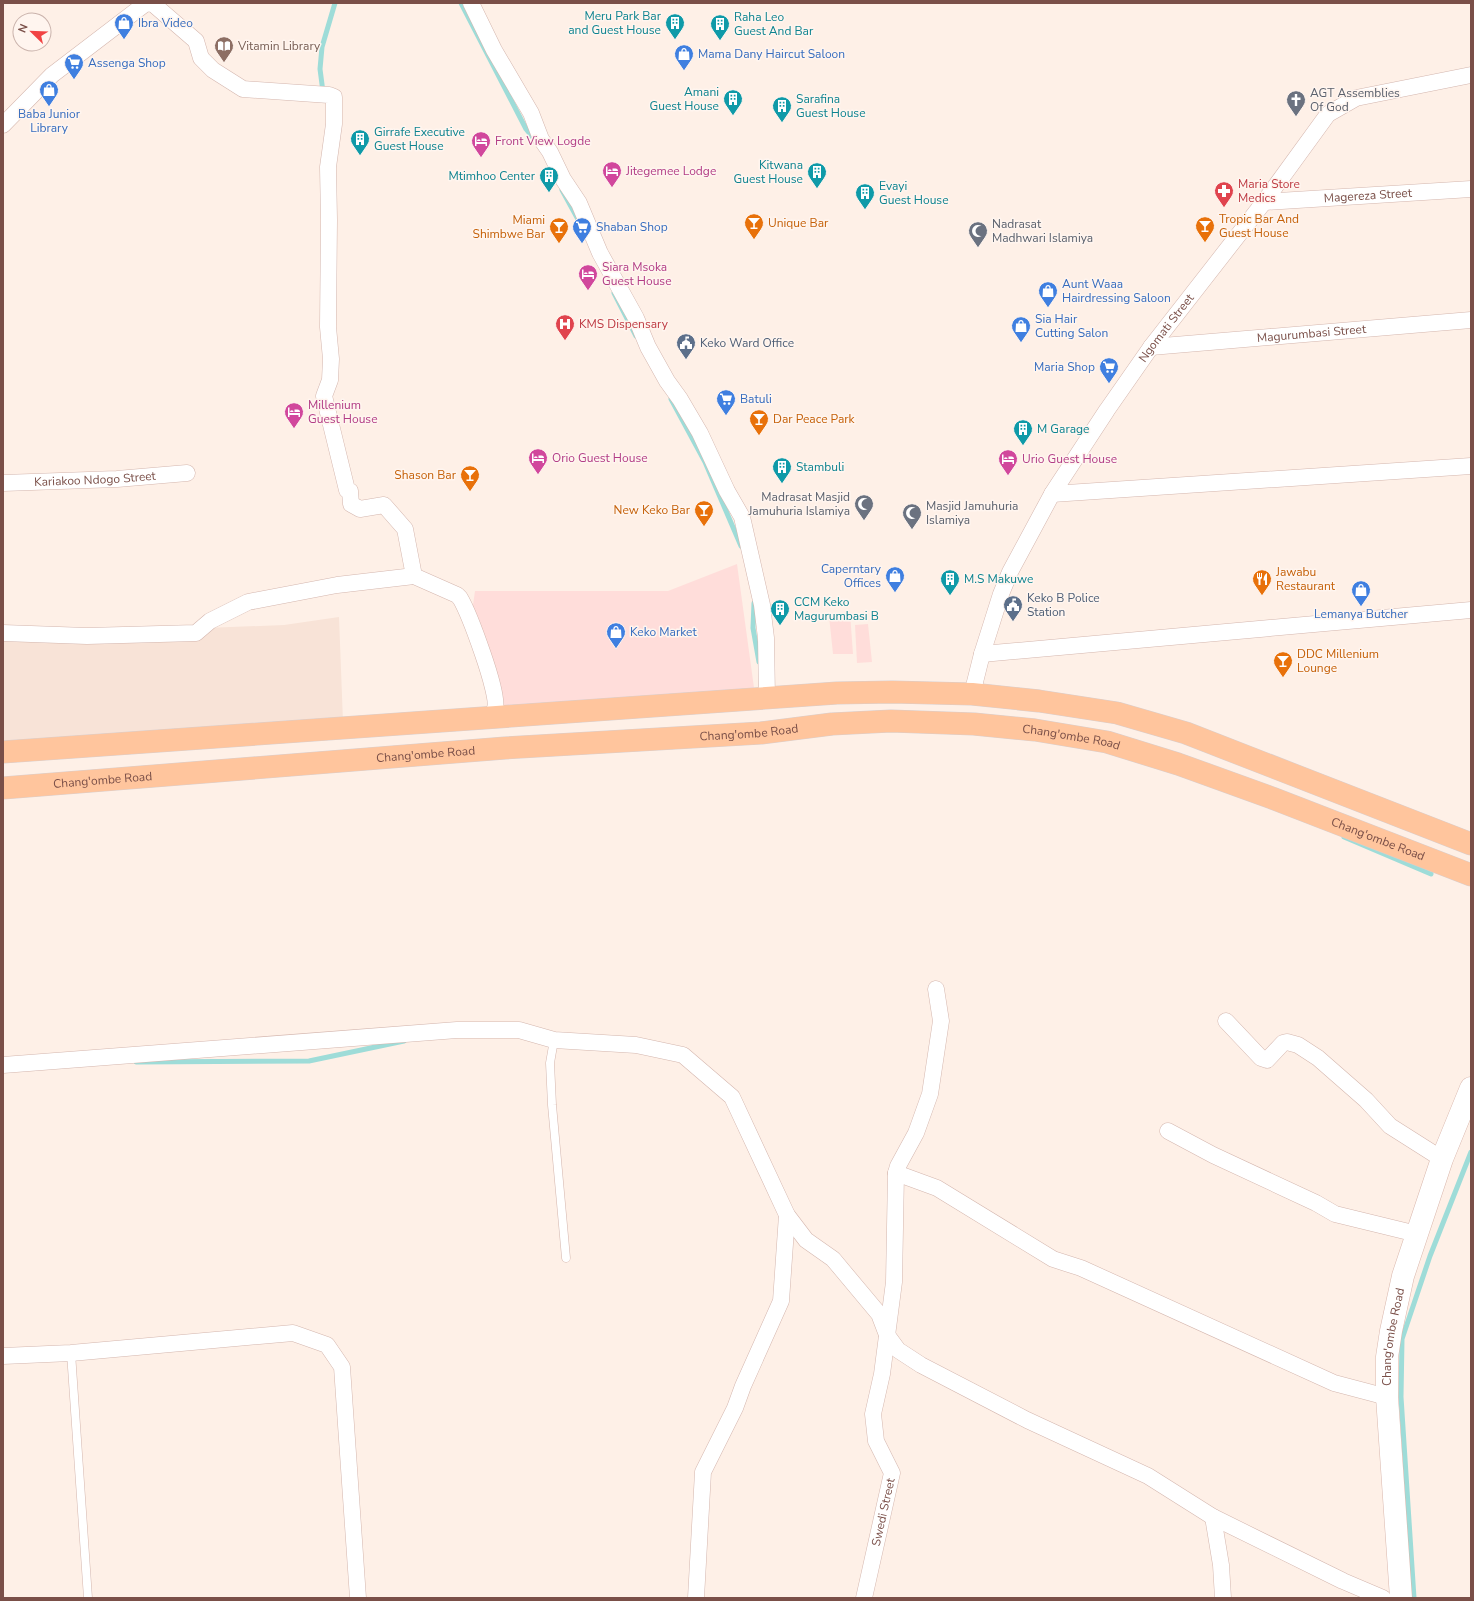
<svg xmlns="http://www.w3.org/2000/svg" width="1474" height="1601" font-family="'Nunito Sans',sans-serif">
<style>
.residential{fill:#f8e3d7}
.commercial{fill:#ffddda}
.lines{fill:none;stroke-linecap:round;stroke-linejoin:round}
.stream{stroke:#9edcd8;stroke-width:5}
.lane-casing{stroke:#d4b6ae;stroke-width:9}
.street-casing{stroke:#d4b6ae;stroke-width:17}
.secondary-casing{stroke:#d9b7ad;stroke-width:23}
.primary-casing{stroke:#dacecc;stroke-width:23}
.lane{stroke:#fff;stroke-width:8}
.street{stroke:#fff;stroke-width:16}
.secondary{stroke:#fff;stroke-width:22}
.primary{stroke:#ffc59d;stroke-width:22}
.labels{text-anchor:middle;stroke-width:3;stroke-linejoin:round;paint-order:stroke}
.culture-label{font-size:12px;fill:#0d838f;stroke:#fff5ef;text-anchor:start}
.shop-label{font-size:12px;fill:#366cbe;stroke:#fff5ef;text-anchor:start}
.education-label{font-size:12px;fill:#785e54;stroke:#fff5ef;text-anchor:start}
.worship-label{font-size:12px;fill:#5b616d;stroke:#fff5ef;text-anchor:start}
.hotel-label{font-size:12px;fill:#b23c85;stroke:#fff5ef;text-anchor:start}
.health-label{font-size:12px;fill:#be3a42;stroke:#fff5ef;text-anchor:start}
.street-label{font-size:12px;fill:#7a4f48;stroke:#fff5ef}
.food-label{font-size:12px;fill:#c56008;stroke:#fff5ef;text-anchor:start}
.service-label{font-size:12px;fill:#4e5e75;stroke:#fff5ef;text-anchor:start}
</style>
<rect width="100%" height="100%" fill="#fef0e7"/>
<polygon class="residential" points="339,617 343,722 3,741 3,632 50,634 284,625"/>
<g class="commercial">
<polygon points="737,564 755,695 502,711 472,612 475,591 668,591"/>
<polygon points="850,613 853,654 833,654 829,616"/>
<polygon points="868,624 872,662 857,663 855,625"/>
</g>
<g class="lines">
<g class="stream">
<polyline points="461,3 526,129 534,139"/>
<polyline points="323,92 320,69 322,47 335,3"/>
<polyline points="562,190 580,223"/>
<polyline points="614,293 636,336"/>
<polyline points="671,399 705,462 741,546"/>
<polyline points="754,603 753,628 759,662"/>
<polyline points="1344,837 1431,874"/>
<polyline points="136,1062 309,1061 404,1041"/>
<polyline points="1414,1598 1401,1397 1402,1339 1430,1256 1471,1152"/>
</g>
<g class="lane-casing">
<g id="lane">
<polyline points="554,1040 550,1063 552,1105 566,1258"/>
<polyline points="71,1353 88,1598"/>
</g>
</g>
<g class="street-casing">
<g id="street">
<polyline points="152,3 196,41 201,58 213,70 243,89 329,95 334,97 334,124 328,167 329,220 328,327 331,359 330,380 324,396 347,490 350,491 351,504 360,509 384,505 405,529 414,576"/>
<polyline points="471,3 494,50 531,113 541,139 550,152 563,179 579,203 600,253 636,318 648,347 667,381 680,399 700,433 727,491 742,517 762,605 766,638 767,698"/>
<polyline points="3,125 52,75 145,4 152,3"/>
<path id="s1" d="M1264,202L1471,189"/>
<path id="s2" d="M1151,347L1471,320"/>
<path id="s3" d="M3,483L117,479L187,473"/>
<polyline points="1052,494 1471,466"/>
<path d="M3,633L87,636L196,633L210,621L248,602L337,585L414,576L457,595L460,598C469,613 500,695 495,708"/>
<polyline points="982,654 1471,610"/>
<path id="s4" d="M972,694L982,654L1001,594L1010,572L1052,494L1107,410L1151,347L1264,202L1328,114L1356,98L1471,75"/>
<polyline points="1226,1021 1261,1058 1267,1060 1283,1043 1287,1042 1298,1045 1318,1058 1366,1100 1390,1126 1442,1159"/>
<polyline points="3,1065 457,1030 519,1030 554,1040 636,1045 683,1055 732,1097 787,1215 806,1240 833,1259 879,1314 887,1335 898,1350 921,1365 1027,1420 1148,1476 1213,1517 1343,1581 1383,1598"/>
<polyline points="1168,1131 1213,1155 1316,1203 1335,1214 1417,1234"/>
<polyline points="896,1173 937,1188 1053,1259 1081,1268 1334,1383 1387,1397"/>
<polyline points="3,1356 71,1353 293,1333 327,1345 342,1367 358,1598"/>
<polyline points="1213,1517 1221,1565 1223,1598"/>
<polyline points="696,1598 703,1472 735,1408 743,1386 781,1301 787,1215"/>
<path id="s5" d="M864,1598L892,1473L876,1441L873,1414L882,1374L894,1282L896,1173L898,1166L916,1133L930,1094L941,1021L936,989"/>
</g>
</g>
<g class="secondary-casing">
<g id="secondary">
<path id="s6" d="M1401,1598L1387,1397V1357L1391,1331L1403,1276L1442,1159L1471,1088"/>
</g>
</g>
<g class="primary-casing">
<g id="primary">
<polyline points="3,752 837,693 892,692 972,694 1039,701 1117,713 1186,733 1471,844"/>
<path id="s7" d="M3,788L505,748L761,733L832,724L891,721L974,724L1035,730L1107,742L1178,764L1272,798L1471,875"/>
</g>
</g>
<use href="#lane" class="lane"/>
<use href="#street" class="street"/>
<use href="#secondary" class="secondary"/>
<use href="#primary" class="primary"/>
</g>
<defs>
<g id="shop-pin" transform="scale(1)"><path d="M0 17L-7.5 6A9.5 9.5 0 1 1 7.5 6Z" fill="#3f7fe0" stroke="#fff5ef"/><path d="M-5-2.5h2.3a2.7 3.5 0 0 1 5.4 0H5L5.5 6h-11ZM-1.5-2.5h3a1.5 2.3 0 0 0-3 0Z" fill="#fff"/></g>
<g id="building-pin" transform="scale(1)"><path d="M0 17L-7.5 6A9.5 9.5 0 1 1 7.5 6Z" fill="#0f9aa8" stroke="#fff5ef"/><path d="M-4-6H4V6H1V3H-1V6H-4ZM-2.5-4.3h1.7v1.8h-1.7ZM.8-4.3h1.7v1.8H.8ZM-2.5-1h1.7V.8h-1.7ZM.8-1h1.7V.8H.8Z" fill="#fff"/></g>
<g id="library-pin" transform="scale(1)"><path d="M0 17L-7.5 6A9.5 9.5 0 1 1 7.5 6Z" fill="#8d6e63" stroke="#fff5ef"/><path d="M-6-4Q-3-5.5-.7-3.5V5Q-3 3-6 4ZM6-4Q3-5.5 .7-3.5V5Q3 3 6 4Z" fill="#fff"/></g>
<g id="supermarket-pin" transform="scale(1)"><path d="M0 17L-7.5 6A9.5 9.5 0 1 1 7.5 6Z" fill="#3f7fe0" stroke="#fff5ef"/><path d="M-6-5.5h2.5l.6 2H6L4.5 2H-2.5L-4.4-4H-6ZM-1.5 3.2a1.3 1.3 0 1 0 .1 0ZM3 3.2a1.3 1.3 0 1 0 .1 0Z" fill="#fff"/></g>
<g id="church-pin" transform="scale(1)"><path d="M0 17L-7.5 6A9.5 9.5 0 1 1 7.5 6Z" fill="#6b7280" stroke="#fff5ef"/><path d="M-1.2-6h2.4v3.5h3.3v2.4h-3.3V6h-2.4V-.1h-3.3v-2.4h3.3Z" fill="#fff"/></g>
<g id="hotel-pin" transform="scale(1)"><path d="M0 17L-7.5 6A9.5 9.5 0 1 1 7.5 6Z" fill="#d1479c" stroke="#fff5ef"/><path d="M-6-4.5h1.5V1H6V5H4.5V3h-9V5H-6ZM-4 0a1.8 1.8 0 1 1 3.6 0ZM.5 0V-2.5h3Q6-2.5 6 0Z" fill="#fff"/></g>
<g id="pharmacy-pin" transform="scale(1)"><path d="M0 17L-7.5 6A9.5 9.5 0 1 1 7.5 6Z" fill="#e0444e" stroke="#fff5ef"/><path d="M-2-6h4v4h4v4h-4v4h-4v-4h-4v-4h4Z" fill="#fff"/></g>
<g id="bar-pin" transform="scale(1)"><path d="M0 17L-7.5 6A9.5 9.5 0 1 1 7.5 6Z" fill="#e8710a" stroke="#fff5ef"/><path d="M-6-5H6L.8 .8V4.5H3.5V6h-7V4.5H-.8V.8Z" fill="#fff"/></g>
<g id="mosque-pin" transform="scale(1)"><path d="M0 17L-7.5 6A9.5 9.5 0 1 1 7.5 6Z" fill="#6b7280" stroke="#fff5ef"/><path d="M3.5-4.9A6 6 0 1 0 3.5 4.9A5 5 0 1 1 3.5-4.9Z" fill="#fff"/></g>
<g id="hospital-pin" transform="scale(1)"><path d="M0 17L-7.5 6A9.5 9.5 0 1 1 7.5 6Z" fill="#e0444e" stroke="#fff5ef"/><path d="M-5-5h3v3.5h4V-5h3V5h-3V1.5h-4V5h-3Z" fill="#fff"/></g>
<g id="civic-pin" transform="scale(1)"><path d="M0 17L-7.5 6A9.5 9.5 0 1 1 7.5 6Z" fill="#5c6f8a" stroke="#fff5ef"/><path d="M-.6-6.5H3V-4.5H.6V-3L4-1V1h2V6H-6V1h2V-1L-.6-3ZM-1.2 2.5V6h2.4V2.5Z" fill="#fff"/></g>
<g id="restaurant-pin" transform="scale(1)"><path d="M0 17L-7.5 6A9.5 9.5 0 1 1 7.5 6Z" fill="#e8710a" stroke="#fff5ef"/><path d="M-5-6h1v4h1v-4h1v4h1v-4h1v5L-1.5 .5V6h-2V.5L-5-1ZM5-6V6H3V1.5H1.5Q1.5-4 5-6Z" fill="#fff"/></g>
</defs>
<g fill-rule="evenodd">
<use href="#shop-pin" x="124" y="23"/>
<use href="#building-pin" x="675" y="23"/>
<use href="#building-pin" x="720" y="24"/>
<use href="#library-pin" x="224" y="46"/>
<use href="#shop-pin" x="684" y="54"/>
<use href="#supermarket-pin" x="74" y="63"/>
<use href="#shop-pin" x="49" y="90"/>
<use href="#building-pin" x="733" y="99"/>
<use href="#church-pin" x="1296" y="100"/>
<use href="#building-pin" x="782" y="106"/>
<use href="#building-pin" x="360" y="139"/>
<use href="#hotel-pin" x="481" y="141"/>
<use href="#hotel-pin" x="612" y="171"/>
<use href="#building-pin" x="817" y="172"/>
<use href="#building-pin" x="549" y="176"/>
<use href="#pharmacy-pin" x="1224" y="191"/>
<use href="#building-pin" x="865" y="193"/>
<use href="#bar-pin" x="754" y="223"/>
<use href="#bar-pin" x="1205" y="226"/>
<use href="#bar-pin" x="559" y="227"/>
<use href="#supermarket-pin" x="582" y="227"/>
<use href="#mosque-pin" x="978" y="231"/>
<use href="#hotel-pin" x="588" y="274"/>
<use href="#shop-pin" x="1048" y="291"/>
<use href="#hospital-pin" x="565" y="324"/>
<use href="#shop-pin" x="1021" y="326"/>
<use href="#civic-pin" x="686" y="343"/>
<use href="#supermarket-pin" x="1109" y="367"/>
<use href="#supermarket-pin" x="726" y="399"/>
<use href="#hotel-pin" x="294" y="412"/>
<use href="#bar-pin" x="759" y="419"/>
<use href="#building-pin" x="1023" y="429"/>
<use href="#hotel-pin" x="538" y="458"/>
<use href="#hotel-pin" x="1008" y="459"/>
<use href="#building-pin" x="782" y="467"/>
<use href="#bar-pin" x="470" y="475"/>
<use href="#mosque-pin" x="864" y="504"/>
<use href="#bar-pin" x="704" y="510"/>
<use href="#mosque-pin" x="912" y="513"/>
<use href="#shop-pin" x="895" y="576"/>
<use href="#building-pin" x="950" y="579"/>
<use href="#restaurant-pin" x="1262" y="579"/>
<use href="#shop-pin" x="1361" y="590"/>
<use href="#civic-pin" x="1013" y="605"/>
<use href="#building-pin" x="780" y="609"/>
<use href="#shop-pin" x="616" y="632"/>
<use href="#bar-pin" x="1283" y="661"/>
</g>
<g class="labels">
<g class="culture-label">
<text x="661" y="20" text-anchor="end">Meru Park Bar<tspan x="661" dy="14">and Guest House</tspan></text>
<text x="734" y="21">Raha Leo<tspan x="734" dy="14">Guest And Bar</tspan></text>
<text x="719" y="96" text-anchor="end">Amani<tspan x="719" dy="14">Guest House</tspan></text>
<text x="796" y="103">Sarafina<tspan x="796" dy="14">Guest House</tspan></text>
<text x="374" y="136">Girrafe Executive<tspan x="374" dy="14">Guest House</tspan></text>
<text x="803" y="169" text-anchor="end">Kitwana<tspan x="803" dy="14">Guest House</tspan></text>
<text x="535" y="180" text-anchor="end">Mtimhoo Center</text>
<text x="879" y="190">Evayi<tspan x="879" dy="14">Guest House</tspan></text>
<text x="1037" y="433">M Garage</text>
<text x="796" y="471">Stambuli</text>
<text x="964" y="583">M.S Makuwe</text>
<text x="794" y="606">CCM Keko<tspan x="794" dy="14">Magurumbasi B</tspan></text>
</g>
<g class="shop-label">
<text x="138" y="27">Ibra Video</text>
<text x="698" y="58">Mama Dany Haircut Saloon</text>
<text x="88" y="67">Assenga Shop</text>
<text x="49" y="118" text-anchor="middle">Baba Junior<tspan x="49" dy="14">Library</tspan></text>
<text x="596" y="231">Shaban Shop</text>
<text x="1062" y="288">Aunt Waaa<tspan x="1062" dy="14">Hairdressing Saloon</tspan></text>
<text x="1035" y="323">Sia Hair<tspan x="1035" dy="14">Cutting Salon</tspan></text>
<text x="1095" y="371" text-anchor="end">Maria Shop</text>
<text x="740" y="403">Batuli</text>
<text x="881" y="573" text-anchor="end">Caperntary<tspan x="881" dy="14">Offices</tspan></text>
<text x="1361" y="618" text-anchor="middle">Lemanya Butcher</text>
<text x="630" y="636">Keko Market</text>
</g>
<g class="education-label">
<text x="238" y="50">Vitamin Library</text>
</g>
<g class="worship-label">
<text x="1310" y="97">AGT Assemblies<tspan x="1310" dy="14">Of God</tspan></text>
<text x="992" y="228">Nadrasat<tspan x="992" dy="14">Madhwari Islamiya</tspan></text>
<text x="850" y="501" text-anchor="end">Madrasat Masjid<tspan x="850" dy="14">Jamuhuria Islamiya</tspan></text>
<text x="926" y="510">Masjid Jamuhuria<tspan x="926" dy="14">Islamiya</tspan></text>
</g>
<g class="hotel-label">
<text x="495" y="145">Front View Logde</text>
<text x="626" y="175">Jitegemee Lodge</text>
<text x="602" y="271">Siara Msoka<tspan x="602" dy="14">Guest House</tspan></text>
<text x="308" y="409">Millenium<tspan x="308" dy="14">Guest House</tspan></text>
<text x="552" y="462">Orio Guest House</text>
<text x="1022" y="463">Urio Guest House</text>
</g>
<g class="health-label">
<text x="1238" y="188">Maria Store<tspan x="1238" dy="14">Medics</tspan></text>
<text x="579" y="328">KMS Dispensary</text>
</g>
<g class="street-label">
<text dy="4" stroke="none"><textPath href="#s1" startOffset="104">Magereza Street</textPath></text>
<text dy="4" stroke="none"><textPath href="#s4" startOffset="418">Ngomati Street</textPath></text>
<text dy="4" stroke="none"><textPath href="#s2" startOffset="161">Magurumbasi Street</textPath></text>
<text dy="4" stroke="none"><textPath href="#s3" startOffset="92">Kariakoo Ndogo Street</textPath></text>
<text dy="4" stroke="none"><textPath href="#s7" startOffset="748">Chang'ombe Road</textPath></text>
<text dy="4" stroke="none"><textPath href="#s7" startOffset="1072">Chang'ombe Road</textPath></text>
<text dy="4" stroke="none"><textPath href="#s7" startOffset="424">Chang'ombe Road</textPath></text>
<text dy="4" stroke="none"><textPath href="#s7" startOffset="100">Chang'ombe Road</textPath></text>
<text dy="4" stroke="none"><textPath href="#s7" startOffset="1396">Chang'ombe Road</textPath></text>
<text dy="4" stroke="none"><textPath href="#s6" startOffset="262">Chang'ombe Road</textPath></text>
<text dy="4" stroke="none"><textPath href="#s5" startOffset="88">Swedi Street</textPath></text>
</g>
<g class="food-label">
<text x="1219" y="223">Tropic Bar And<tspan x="1219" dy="14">Guest House</tspan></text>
<text x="545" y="224" text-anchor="end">Miami<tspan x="545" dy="14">Shimbwe Bar</tspan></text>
<text x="768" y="227">Unique Bar</text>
<text x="773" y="423">Dar Peace Park</text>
<text x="456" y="479" text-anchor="end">Shason Bar</text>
<text x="690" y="514" text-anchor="end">New Keko Bar</text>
<text x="1276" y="576">Jawabu<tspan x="1276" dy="14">Restaurant</tspan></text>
<text x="1297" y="658">DDC Millenium<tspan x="1297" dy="14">Lounge</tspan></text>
</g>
<g class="service-label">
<text x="700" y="347">Keko Ward Office</text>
<text x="1027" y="602">Keko B Police<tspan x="1027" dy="14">Station</tspan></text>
</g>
</g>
<rect width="1474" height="1601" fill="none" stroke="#7a4f48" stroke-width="8"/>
<g transform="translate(32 32) rotate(293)"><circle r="19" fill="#fff5ef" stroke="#cab3ac"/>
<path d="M0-3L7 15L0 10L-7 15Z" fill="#f14343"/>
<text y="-6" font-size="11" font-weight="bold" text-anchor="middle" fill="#7a4f48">N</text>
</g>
</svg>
